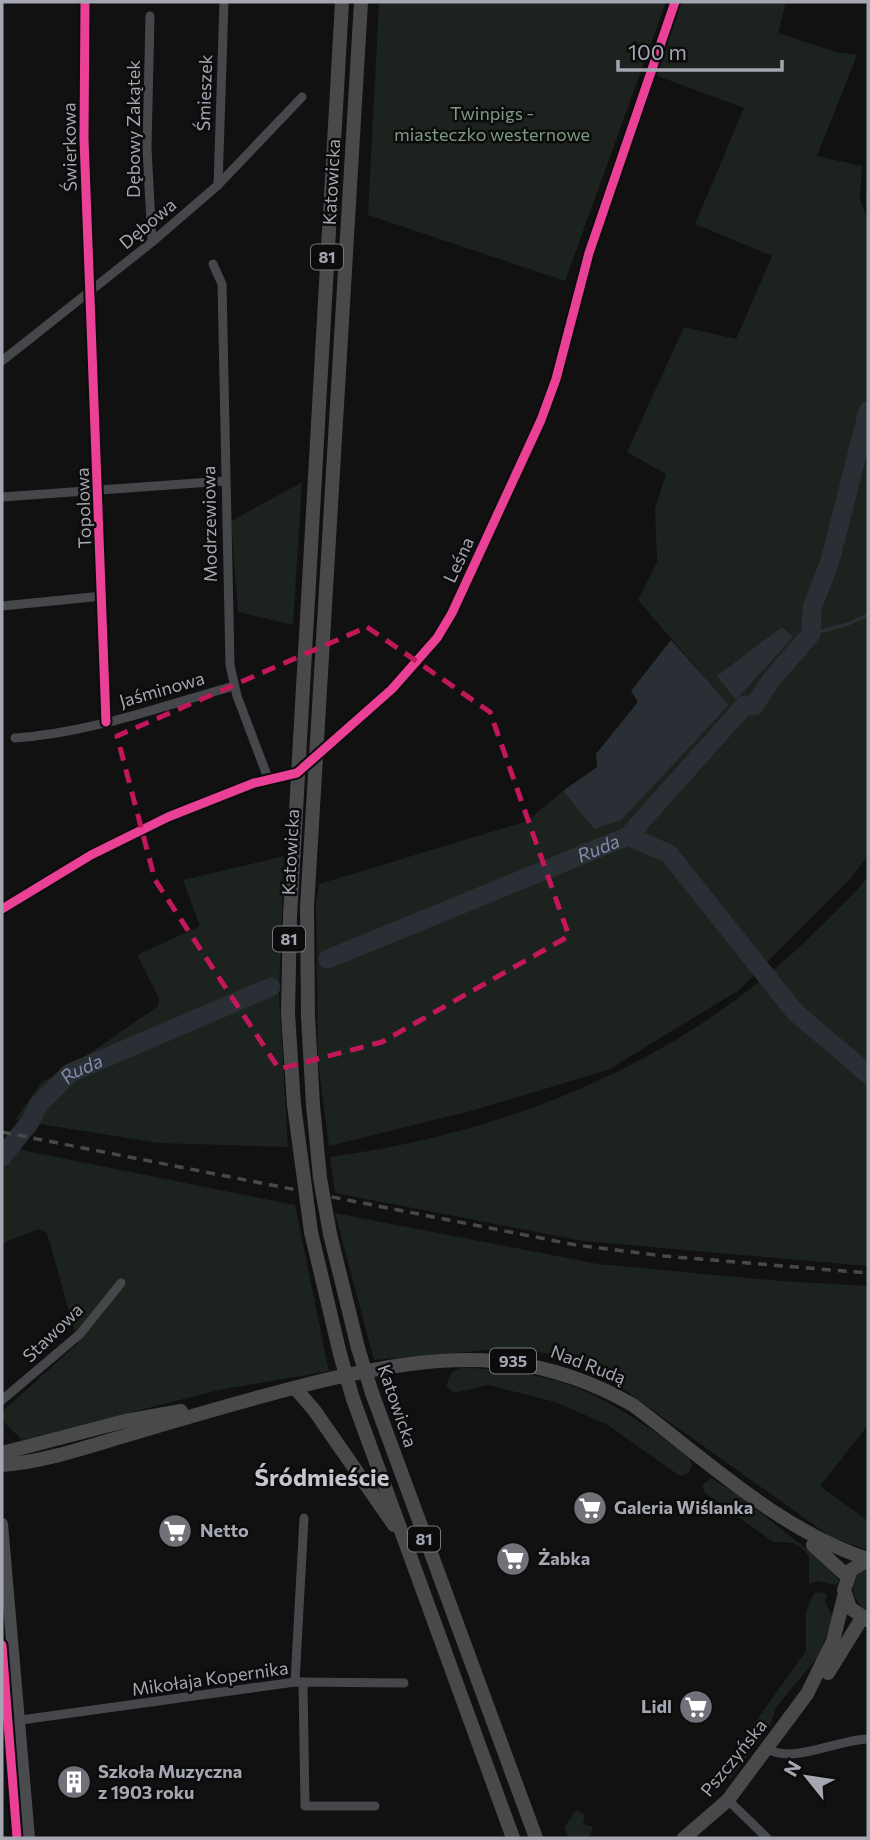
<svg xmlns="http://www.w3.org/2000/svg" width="870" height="1840" font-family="Commissioner,sans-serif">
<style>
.green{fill:#1c221d}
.water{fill:#2a2f35}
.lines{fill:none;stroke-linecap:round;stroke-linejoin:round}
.stream{stroke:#2a2f35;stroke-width:3.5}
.river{stroke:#2a2f35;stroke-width:19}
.street{stroke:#46474b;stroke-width:9}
.secondary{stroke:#4a4b4f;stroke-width:12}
.primary{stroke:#49494c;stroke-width:14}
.rail{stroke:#48484b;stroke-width:3.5;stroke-dasharray:9 7;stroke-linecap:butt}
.primary-bridge{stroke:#49494c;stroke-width:14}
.cycleway-casing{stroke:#0c0c0d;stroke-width:13}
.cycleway{stroke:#ea4096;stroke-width:9}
.marked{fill:none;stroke:#c2185b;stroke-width:5;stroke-dasharray:14 9;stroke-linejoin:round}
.labels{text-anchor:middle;stroke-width:5;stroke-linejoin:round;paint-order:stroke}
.shield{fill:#0c0c0d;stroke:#767880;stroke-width:2}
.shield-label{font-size:16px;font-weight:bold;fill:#a4a6b1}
.street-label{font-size:18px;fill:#a4a6b1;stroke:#0c0c0d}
.park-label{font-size:18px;fill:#7d9b83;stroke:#0c0c0d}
.poi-label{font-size:18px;font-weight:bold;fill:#a4a6b1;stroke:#0c0c0d;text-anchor:start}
.water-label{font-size:19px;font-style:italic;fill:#7e8ea9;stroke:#0c0c0d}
.district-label{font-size:24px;font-weight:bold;fill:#c4c5ce;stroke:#0c0c0d}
</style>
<rect width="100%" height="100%" fill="#111112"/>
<g class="green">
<polygon points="379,2 666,2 565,281 368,215"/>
<polygon points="681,2 786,2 778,33 836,52 857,55 817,156 862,166 860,200 868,219 868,855 852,877 739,990 608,1070 471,1111 329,1146 318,1062 316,903 319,884 527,821 563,791 594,829 729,706 638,600 657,562 655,509 666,474 627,452 684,327 736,339 772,256 695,224 744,108 655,75"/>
<polygon points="302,482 293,625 238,612 231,521"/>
<polygon points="284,856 279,994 288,1147 158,1143 15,1120 42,1082 70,1067 158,1006 159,998 137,955 200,926 183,880"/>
<path d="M868,877V1266L583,1241L335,1193L330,1157C515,1132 692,1058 824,923C839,908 855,893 868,877Z"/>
<polygon points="2,1146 295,1205 329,1371 219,1390 22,1440 2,1420 2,1412 78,1343 47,1233 39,1229 3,1243 2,1240"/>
<polygon points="335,1213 598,1264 781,1281 868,1286 868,1425 820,1486 868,1521 868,1550 831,1537 577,1356 501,1349 374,1360"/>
<path d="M462,1367C494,1370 528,1372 558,1381C606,1396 649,1427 689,1457L692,1465L689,1473L680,1476L606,1424L555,1402L488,1385L454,1393L446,1386L452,1372Z"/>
<polygon points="711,1478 739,1496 835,1571 839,1582 836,1585 817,1581 809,1584 809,1556 802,1548 793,1543 773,1542 705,1493 702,1485"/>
<path d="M868,1568V1613C851,1600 845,1579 868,1568Z"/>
<polygon points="820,1592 827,1594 825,1602 833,1617 818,1657 776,1707 770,1726 730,1779 728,1777 746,1752 738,1746 806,1651 806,1612 814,1593"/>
<polygon points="576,1810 585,1815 583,1824 593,1827 589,1838 568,1838 564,1828"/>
</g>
<g class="water">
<polygon points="782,627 793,637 736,700 717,676"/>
<polygon points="671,640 729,705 621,820 594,829 563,791 597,767 596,754 638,702 631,691"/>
</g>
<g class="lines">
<g class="stream">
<polyline points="868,192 868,203"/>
<polyline points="811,634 848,624 868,615"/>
</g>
<g class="river">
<polyline points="628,836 745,705 754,706 771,680 811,634 812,608 830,561 868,411"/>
<path id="s1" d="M328,959L628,836L669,854L795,1012L868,1074"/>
<path id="s2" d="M2,1157L30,1122L39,1104L70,1073L271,987"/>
</g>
<g class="street">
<polyline points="85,2 84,139 106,722"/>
<polyline points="150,16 147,148 152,242"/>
<polyline points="218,185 224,2"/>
<polyline points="213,264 222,284 230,665 237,696 268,778"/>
<polyline points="2,361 152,242 218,185 302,97"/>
<polyline points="2,497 225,481"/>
<polyline points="2,606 103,596"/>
<path d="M15,738C90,733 162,706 234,686"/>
<polyline points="2,909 91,855 168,817 254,783 297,773 392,689 437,638 452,613 541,420 556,379 589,253 675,2"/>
<polyline points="2,1400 80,1334 121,1283"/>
<polyline points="295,1682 304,1518"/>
<polyline points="303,1682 305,1806 375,1806"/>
<polyline points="21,1720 295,1682 404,1683"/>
<path d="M767,1749C795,1764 835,1740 868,1739"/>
<polyline points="728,1800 767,1838"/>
</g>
<polyline class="secondary" points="2,1524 29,1838"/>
<g class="primary">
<polyline points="294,1105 288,1014 290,916 342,2"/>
<polyline points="313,1105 308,1016 307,908 361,2"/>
<polyline points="311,1232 340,1354"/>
<polyline points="330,1234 358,1348"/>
<polyline points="295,1388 314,1410 394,1525"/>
<polyline points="372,1393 536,1838"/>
<polyline points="353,1399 513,1838"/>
<polyline points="2,1453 125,1421 181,1411"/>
<path d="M2,1465C45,1462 89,1446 131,1434C195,1415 259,1396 325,1380C438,1354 528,1345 633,1405C706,1460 781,1531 868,1559"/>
<polyline points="813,1545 847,1576"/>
<polyline points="868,1560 851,1570 844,1590 850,1608 868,1620"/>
<polyline points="828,1673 862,1618"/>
<polyline points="684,1838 728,1800 807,1694 833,1641 844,1597"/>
</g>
<polyline class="rail" points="2,1132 576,1245 664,1256 868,1273"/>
<g class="primary-bridge">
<polyline points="294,1105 311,1232"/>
<polyline points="313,1105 320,1178 330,1234"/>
<polyline points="358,1348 372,1393"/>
<polyline points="340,1354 353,1399"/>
</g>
<g class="cycleway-casing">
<g id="cycleway">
<polyline points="85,2 84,139 106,722"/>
<polyline points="2,909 91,855 168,817 254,783 297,773 392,689 437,638 452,613 541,420 556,379 589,253 675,2"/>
<polyline points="2,1645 17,1838"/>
</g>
</g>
<use href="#cycleway" class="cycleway"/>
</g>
<path class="marked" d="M367,627L490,712L569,936L382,1042L279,1069L155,880L117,736Z"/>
<defs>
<g id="supermarket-disc" transform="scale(1.75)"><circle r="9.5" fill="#717279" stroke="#0c0c0d"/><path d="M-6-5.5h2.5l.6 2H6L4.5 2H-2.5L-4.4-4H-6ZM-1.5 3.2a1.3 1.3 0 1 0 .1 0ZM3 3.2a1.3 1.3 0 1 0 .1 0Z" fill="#fff"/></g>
<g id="building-disc" transform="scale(1.75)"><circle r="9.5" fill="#717279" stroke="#0c0c0d"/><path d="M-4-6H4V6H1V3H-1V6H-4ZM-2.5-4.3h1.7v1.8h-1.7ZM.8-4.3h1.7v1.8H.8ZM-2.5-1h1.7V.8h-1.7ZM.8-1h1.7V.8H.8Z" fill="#fff"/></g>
</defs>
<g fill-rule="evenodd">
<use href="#supermarket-disc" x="590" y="1508"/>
<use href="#supermarket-disc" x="175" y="1531"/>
<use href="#supermarket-disc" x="513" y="1559"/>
<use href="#supermarket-disc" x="696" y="1707"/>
<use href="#building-disc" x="74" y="1782"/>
</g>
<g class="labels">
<g class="shield">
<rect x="311" y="244.5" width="32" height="25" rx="5"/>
<rect x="273" y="926.5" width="32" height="25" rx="5"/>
<rect x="490" y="1348.5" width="46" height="25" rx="5"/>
<rect x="408" y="1526.5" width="32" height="25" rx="5"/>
</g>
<g class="shield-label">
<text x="327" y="263">81</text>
<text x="289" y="945">81</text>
<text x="513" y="1367">935</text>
<text x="424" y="1545">81</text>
</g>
<g class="street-label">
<text transform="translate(205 93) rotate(-88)" y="6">Śmieszek</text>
<text transform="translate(134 129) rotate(-90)" y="6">Dębowy Zakątek</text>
<text transform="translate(70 147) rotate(-91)" y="6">Świerkowa</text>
<text transform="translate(332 182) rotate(-87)" y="6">Katowicka</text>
<text transform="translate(148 224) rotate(-40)" y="6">Dębowa</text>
<text transform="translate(84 508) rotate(-92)" y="6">Topolowa</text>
<text transform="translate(210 524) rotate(-91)" y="6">Modrzewiowa</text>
<text transform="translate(459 560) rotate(-65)" y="6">Leśna</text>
<text transform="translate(162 690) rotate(-16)" y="6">Jaśminowa</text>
<text transform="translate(291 852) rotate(-87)" y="6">Katowicka</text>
<text transform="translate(53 1333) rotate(-44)" y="6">Stawowa</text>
<text transform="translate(588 1365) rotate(21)" y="6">Nad Rudą</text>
<text transform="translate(397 1406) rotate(71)" y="6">Katowicka</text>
<text transform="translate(210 1679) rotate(-8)" y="6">Mikołaja Kopernika</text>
<text transform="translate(734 1758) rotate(-51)" y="6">Pszczyńska</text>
</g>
<g class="park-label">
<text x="492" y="120">Twinpigs -<tspan x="492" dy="21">miasteczko westernowe</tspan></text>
</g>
<g class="poi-label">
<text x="614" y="1514">Galeria Wiślanka</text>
<text x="200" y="1537">Netto</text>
<text x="538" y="1565">Żabka</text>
<text x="672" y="1713" text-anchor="end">Lidl</text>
<text x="98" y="1778">Szkoła Muzyczna<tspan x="98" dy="21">z 1903 roku</tspan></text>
</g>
<g class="water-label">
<text dy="7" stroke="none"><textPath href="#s1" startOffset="292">Ruda</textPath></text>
<text dy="7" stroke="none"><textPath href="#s2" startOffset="121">Ruda</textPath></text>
</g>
<g class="district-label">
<text x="322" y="1486">Śródmieście</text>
</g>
</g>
<rect width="870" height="1840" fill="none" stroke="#a4a6b1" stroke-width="7"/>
<g transform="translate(807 1777) rotate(300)" stroke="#0c0c0d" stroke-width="5" paint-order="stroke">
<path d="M0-5L12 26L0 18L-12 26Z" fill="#a4a6b1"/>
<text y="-10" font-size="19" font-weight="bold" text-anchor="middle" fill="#a4a6b1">N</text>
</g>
<path d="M618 60v10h164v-10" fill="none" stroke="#a4a6b1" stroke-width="3.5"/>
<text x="628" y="60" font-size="21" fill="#a4a6b1" stroke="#0c0c0d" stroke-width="5" paint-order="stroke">100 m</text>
</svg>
